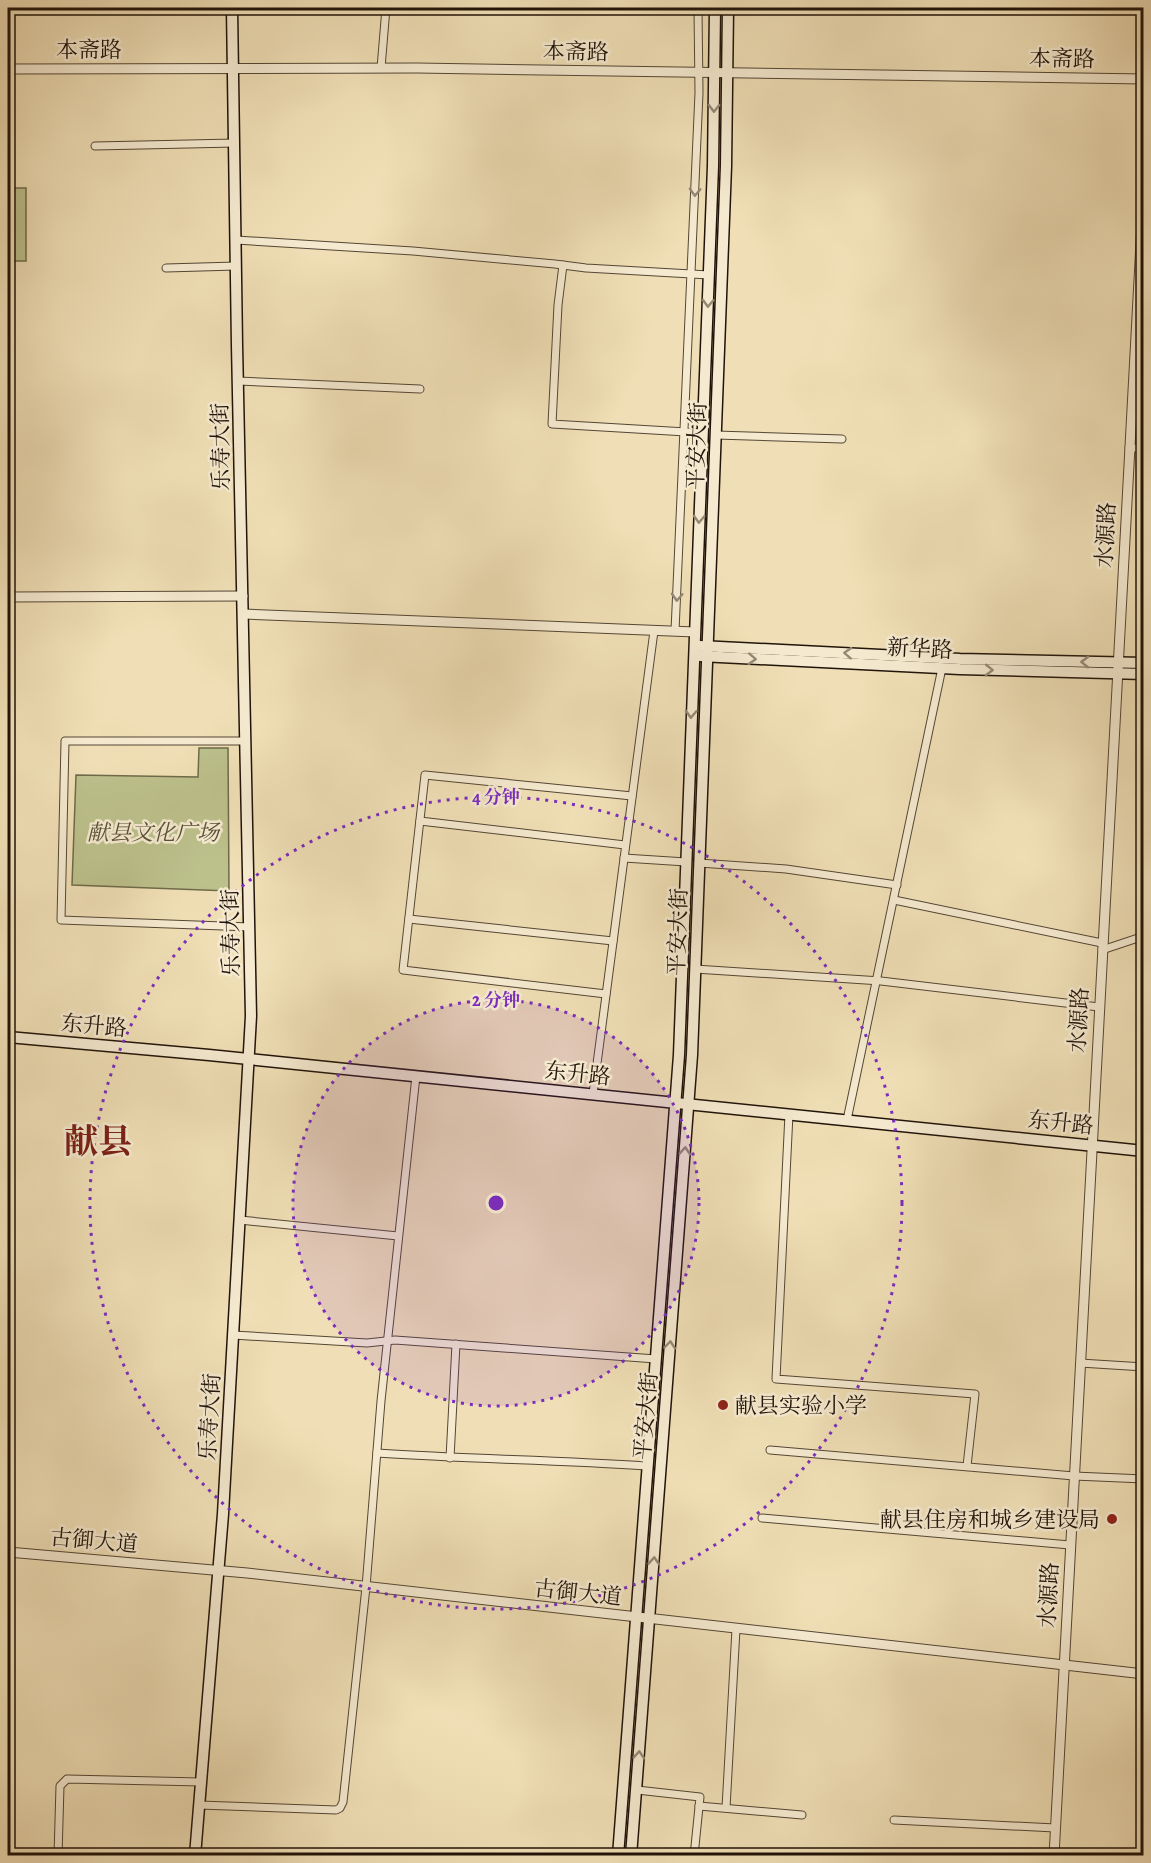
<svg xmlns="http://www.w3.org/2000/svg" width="1151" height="1863" font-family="Alegreya,'Noto Serif SC',serif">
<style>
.green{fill:#bcc18c;stroke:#6e6a4a;stroke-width:1.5}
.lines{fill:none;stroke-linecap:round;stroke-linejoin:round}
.minor-casing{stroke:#544634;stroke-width:9}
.tertiary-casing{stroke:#544634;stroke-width:11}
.secondary-casing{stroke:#201309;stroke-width:13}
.minor{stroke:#f5ead0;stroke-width:7}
.tertiary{stroke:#f5ead0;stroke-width:9}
.secondary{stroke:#f5ead0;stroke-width:10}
.oneway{stroke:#958976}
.ring{fill:none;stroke:#7b2cbf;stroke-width:3;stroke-dasharray:3 6}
.poi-dot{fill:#8f2418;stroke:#f5ead0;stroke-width:2}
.labels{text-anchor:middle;stroke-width:5;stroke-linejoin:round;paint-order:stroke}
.street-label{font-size:22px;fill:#201309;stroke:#f5ead0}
.park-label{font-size:22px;font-style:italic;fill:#575037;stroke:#f5ead0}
.poi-label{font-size:22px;fill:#201309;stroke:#f5ead0;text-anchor:start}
.town-label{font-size:34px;font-weight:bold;fill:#7a1f14;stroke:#f5ead0}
.centre{fill:#7b2cbf;stroke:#f5ead0;stroke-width:3}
.ring-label{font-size:18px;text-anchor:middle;font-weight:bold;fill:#7b2cbf;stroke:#f5ead0;stroke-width:5;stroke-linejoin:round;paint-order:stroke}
</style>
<rect width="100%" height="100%" fill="#f0dfb6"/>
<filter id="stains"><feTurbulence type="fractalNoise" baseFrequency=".00333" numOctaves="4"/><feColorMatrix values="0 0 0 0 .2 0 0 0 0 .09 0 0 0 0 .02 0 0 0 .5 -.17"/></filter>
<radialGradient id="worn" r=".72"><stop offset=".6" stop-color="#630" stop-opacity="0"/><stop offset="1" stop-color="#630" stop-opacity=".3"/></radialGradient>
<g class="green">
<rect x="8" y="188" width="18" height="73"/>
<polygon points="199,748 228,748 229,891 72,885 76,775 198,777"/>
</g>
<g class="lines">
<g class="minor-casing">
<g id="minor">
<polyline points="381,68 386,8"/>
<polyline points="95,146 235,143"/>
<polyline points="236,240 413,251 555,264 586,268 709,275"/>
<polyline points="563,265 558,305 552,424 703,433"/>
<polyline points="166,268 236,266"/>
<polyline points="238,381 420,389"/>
<polyline points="716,435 842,439"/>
<polyline points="1129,448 1144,448"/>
<polyline points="675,631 699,93 698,8"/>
<polyline points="246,741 65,741 61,920 250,927"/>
<polyline points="420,821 625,845"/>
<polyline points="624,858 686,862"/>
<polyline points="699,863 786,869 897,885"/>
<polyline points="894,900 1102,943"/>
<polyline points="409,919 613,941"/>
<polyline points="1102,950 1144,936"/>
<polyline points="695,969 881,981 1099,1007"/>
<polyline points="606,994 403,970 425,775 632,796"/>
<polyline points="593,1094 654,631"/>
<polyline points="789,1114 776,1379 975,1394 967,1466"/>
<polyline points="847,1120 942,668"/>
<polyline points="240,1220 398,1236"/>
<polyline points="233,1335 367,1343 395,1340 656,1359"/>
<polyline points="1080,1363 1144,1367"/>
<polyline points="770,1450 1074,1476 1144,1479"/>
<path d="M377,1453C467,1459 557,1460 647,1466"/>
<polyline points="450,1458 456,1344"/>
<polyline points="762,1518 1070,1545"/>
<polyline points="637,1790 700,1797 694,1856"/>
<polyline points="199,1805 336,1810 340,1808 343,1802 366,1587 381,1401 416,1076"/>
<polyline points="699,1806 802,1815"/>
<polyline points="726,1808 736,1629"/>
<polyline points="894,1820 1055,1828"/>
<polyline points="58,1856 60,1786 67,1779 201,1782"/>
</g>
</g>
<g class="tertiary-casing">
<g id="tertiary">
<polyline points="8,69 417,68 1144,79"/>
<polyline points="8,597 243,596"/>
<polyline points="244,614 695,632"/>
<polyline points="8,1552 247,1573 1144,1674"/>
<polyline points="1054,1856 1144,187"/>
</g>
</g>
<g class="secondary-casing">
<g id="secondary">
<polyline points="700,646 960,659 1144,663"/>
<polyline points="700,656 960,669 1144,674"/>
<polyline points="8,1037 209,1055 1144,1151"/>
<polyline points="195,1856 223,1514 251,1016 237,345 232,8"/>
<polyline points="618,1856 679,1055 713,166 715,8"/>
<polyline points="631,1856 692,1055 726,166 728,8"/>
</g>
</g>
<use href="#minor" class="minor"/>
<use href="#tertiary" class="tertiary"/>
<use href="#secondary" class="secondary"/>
</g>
<defs><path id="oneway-chevron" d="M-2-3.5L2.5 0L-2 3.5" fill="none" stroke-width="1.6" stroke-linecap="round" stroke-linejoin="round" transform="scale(1.5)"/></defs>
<g class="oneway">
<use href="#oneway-chevron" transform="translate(714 108) rotate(91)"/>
<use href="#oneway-chevron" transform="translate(695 192) rotate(92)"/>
<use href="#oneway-chevron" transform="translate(708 303) rotate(92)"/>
<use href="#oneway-chevron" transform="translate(699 519) rotate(92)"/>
<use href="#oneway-chevron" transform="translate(677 597) rotate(93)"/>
<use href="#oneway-chevron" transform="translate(848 653) rotate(-177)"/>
<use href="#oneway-chevron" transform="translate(752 659) rotate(3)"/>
<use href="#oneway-chevron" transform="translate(1085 662) rotate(-179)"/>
<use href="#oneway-chevron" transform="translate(989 670) rotate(1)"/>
<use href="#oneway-chevron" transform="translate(691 714) rotate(92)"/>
<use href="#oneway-chevron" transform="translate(685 1151) rotate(-86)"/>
<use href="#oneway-chevron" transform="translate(670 1345) rotate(-85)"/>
<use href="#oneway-chevron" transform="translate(654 1561) rotate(-86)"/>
<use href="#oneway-chevron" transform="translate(639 1755) rotate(-86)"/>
</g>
<circle cx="496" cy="1203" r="203" fill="#7b2cbf" fill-opacity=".12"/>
<g class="ring">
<circle cx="496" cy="1203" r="203"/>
<circle cx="496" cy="1203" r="406"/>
</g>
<g class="poi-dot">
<circle cx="723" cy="1405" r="6"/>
<circle cx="1112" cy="1519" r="6"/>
</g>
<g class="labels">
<g class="street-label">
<text x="89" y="57">本斋路</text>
<text transform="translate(576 51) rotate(1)" y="8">本斋路</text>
<text transform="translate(1062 58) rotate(1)" y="8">本斋路</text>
<text transform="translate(696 446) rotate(-88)" y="8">平安大街</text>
<text transform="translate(220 447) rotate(-91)" y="8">乐寿大街</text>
<text transform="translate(1105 535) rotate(-87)" y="8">水源路</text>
<text transform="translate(920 648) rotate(3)" y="8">新华路</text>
<text transform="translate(677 932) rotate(-88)" y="8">平安大街</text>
<text transform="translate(230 933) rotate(-91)" y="8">乐寿大街</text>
<text transform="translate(1078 1020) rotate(-87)" y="8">水源路</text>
<text transform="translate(94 1025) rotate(5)" y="8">东升路</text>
<text transform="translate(578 1073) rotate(6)" y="8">东升路</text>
<text transform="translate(1061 1122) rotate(6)" y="8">东升路</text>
<text transform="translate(645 1416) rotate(-85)" y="8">平安大街</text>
<text transform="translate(209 1417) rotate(-87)" y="8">乐寿大街</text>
<text transform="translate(94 1540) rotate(5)" y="8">古御大道</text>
<text transform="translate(578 1592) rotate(6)" y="8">古御大道</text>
<text transform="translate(1048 1595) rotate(-87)" y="8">水源路</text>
</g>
<g class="park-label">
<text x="153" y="840">献县文化广场</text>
</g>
<g class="poi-label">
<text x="735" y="1413">献县实验小学</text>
<text x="1100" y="1527" text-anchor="end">献县住房和城乡建设局</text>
</g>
<g class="town-label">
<text x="98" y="1153">献县</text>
</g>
</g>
<circle cx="496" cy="1203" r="9" class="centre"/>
<g class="ring-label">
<text x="496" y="803">4 分钟</text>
<text x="496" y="1006">2 分钟</text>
</g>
<rect width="1151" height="1863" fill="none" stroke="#f0dfb6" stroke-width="30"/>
<rect x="9" y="9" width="1133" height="1845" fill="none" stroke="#201309" stroke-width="3"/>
<rect x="15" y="15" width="1121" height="1833" fill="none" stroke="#201309" stroke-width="1.5"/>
<rect width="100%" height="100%" filter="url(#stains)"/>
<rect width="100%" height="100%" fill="url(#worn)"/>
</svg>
